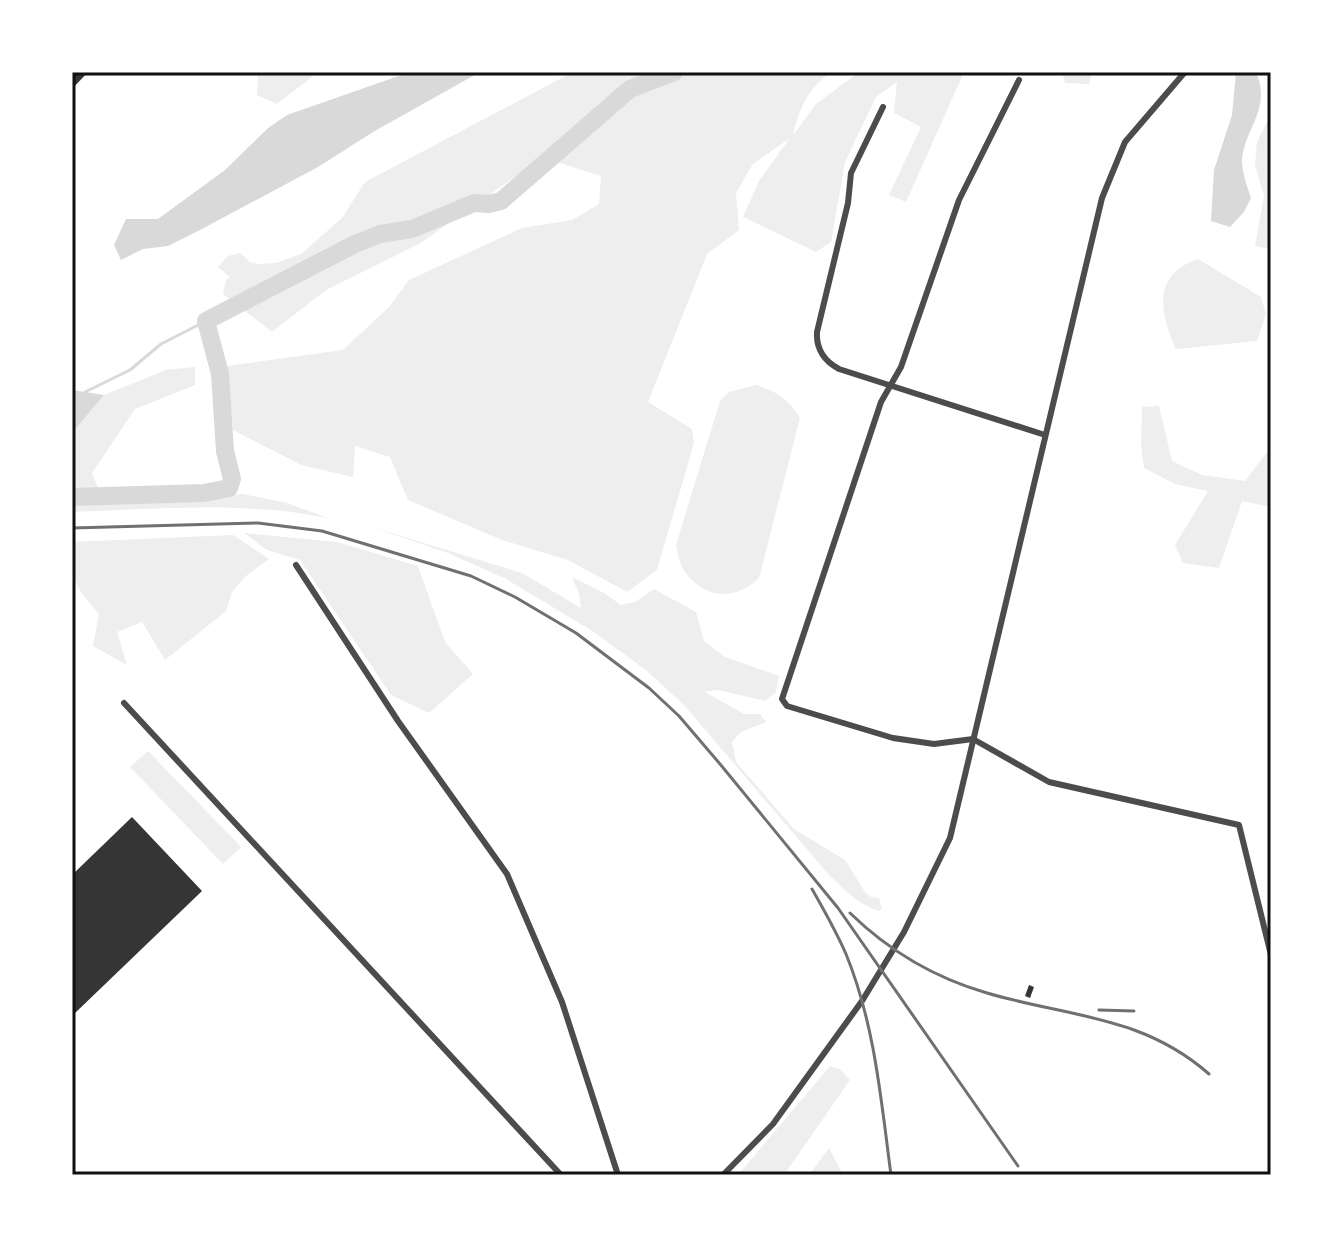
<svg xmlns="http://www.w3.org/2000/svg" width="1343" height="1247" font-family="Manrope,sans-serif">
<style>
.green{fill:#eee}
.water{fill:#d9d9d9}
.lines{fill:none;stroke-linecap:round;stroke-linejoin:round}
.stream{stroke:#d9d9d9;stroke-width:3}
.river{stroke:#d9d9d9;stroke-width:18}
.building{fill:#353535}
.minor{stroke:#4c4c4c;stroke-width:6}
.rail{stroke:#707070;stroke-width:3}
.neatline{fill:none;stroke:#111;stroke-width:3}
</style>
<rect width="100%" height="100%" fill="#fff"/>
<g class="green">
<polygon points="258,72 318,72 277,104 257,95"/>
<path d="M573,72H834C810,82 798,112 793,135L816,104L859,72H964L906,202L889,195L921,127L894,113L897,82L876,97L845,162L831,242L816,252L743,217L759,181L790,138L753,164L736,193L739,230L707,254L648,402L692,429L694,443L657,570L627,592L568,560L502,540L408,500L390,457L355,446L353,477L301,465L233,430L227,366L343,350L389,307L409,280L522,228L572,220L599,204L601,176L554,161L516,176L419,244L326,290L272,332L223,294L226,280L230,277L218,267L228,256L240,253L251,263L260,264L276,263L301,254L342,218L365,182Z"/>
<polygon points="1062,72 1092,72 1089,84 1065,83"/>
<polygon points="1271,101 1271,249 1255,246 1264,196 1255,165 1257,142 1269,118"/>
<path d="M1198,259L1261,297L1266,314L1257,341L1176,349C1160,313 1151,275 1198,259Z"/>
<polygon points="195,367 195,385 135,409 92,473 100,493 72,494 72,433 104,395 166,370"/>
<path d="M756,385C777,391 789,400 800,418L759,578C735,601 703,600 683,569C679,563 678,553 676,545L720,401L729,392Z"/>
<polygon points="1159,406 1172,461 1202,475 1245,481 1271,447 1271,507 1242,501 1219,568 1183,563 1175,545 1208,491 1175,484 1144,468 1141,445 1142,407"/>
<path d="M243,494L287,503L328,518C244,501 157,509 72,512V503L200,499Z"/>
<path d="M368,526L522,573L581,608L579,594L572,577L604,593L621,605L635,602L654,589L696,612L704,641L725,657L779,676L776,692L765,701L718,690L705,692L744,714H760L766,722L741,732L732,742L736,762L794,829L845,860L865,892L871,897L879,898L882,909L879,911C856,903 846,891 829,875L684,705L647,671L594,632L506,579L448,553Z"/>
<polygon points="244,533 337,542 418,566 445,642 473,674 429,713 391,695 300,560 267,550"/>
<path d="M233,535L269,559L246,576L232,592L226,611L165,660L142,622L117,632L127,665L93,646L99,614C73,584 72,582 72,542Z"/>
<polygon points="148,751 241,847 223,864 130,767"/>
<polygon points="830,1066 840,1069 850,1080 784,1175 738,1175"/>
<polygon points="829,1148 843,1175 809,1175"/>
</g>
<g class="water">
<polygon points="410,72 480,72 373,132 318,167 200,230 168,246 143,249 121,260 114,245 126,219 158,219 225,170 268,128 287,115"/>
<path d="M1236,72H1256C1272,109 1245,127 1242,160C1242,173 1247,186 1251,198L1244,212L1230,227L1211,221L1214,170L1232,115Z"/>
<polygon points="72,390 104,395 72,433"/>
</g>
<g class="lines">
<polyline class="stream" points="85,392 130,370 161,344 206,321"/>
<polyline class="river" points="72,497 204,493 229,488 232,479 225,451 220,374 206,321 355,244 380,234 412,229 474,203 489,204 501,201 630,89 674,72"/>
</g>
<g class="building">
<polygon points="72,72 88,72 72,89"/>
<polygon points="132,817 202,891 74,1014 72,875"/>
<polygon points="1029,985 1034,987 1030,998 1025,996"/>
</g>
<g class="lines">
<g class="minor">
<path d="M883,107L851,173L848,203L817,332C816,349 824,361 839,369L1045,435"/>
<polyline points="296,565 398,721 507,874 562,1002 618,1175"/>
<polyline points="124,703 561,1175"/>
<polyline points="973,739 934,744 893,738 787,706 782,699 881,402 901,367 959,200 1019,80"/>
<polyline points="973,739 1049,782 1239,825 1271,955"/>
<polyline points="723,1175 773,1124 862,1001 904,932 950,838 1102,198 1125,142 1185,72"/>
</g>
<g class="rail">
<polyline points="72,528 258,523 322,531 471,576 515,597 576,633 649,688 679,716 720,764 838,908 1018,1166"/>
<path d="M812,889C824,910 836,931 846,954C875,1025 881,1100 891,1175"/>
<path d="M850,913C889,951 935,978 987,993C1068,1017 1142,1015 1209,1074"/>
<polyline points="1099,1010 1134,1011"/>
</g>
</g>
<rect width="1343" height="1247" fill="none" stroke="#ffffff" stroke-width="148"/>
<rect x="74" y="74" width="1195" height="1099" class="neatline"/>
</svg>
